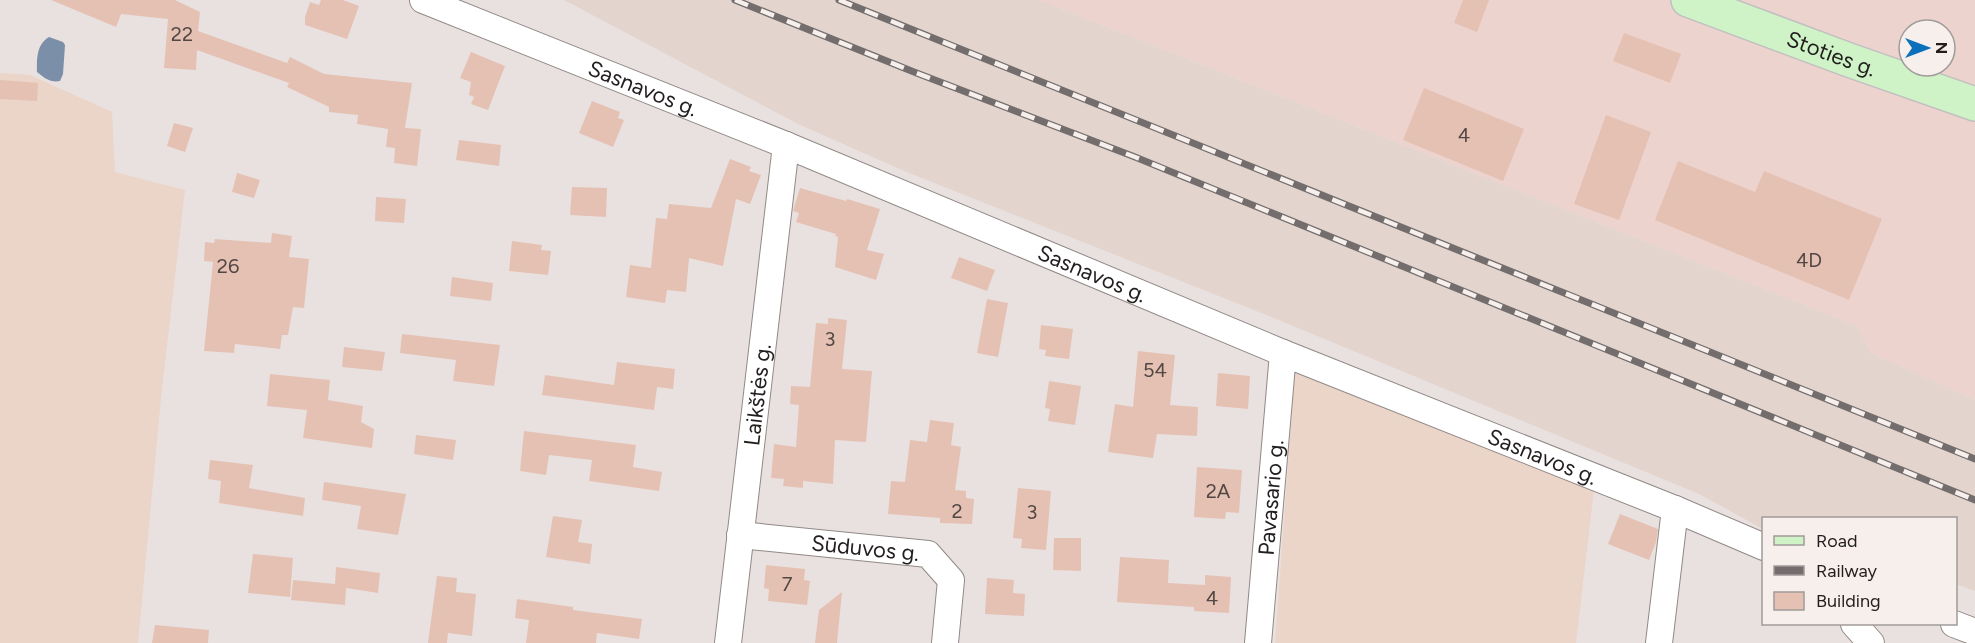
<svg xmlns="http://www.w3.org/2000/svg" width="1975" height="643" font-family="Figtree,sans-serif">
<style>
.commercial{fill:#ebd4c8}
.industrial{fill:#edd3ce;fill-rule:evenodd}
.built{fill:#e4d4ce}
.water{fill:#7b8fa8}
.building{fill:#e5c1b4}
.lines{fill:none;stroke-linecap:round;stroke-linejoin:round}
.minor-casing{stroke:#908986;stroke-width:28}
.major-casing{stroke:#c1c0c0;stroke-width:36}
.minor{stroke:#fff;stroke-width:26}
.major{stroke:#cff2c7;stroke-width:33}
.rail-casing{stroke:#736e6d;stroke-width:7}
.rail{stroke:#f6efec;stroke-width:4.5;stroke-dasharray:14;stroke-linecap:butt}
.labels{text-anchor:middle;stroke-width:4.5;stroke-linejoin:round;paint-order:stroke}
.number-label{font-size:20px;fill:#524743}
.street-label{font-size:22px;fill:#211e1d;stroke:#f6efec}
</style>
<rect width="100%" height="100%" fill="#e9e1df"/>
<g class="commercial">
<polygon points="0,73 30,75 112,112 115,172 185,190 161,398 138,643 0,643"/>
<polygon points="1295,369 1594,490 1576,643 1275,643"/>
</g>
<path class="industrial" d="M1039,0H1975V400L1871,353L1857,326ZM1909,30H1945V66H1909Z"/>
<polygon class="built" points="564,0 1039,0 1857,326 1871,353 1975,400 1975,591 1956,584 1956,518 1764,518 1763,529 1699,494 1264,314 904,171 798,124"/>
<path class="water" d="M49,37L63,42L65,45L63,74L60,81C51,83 44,78 37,72C37,59 36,45 49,37Z"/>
<g class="building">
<polygon points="51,0 175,0 200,12 198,31 287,63 290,57 324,74 412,83 405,128 421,129 417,166 394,163 395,148 386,147 388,129 357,124 358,115 329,112 329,107 287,87 289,83 197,50 196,70 164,68 168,19 121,14 116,27"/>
<polygon points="321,0 343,0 359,6 347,39 305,25 305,17 310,2 319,5"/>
<polygon points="1463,0 1489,0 1477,32 1454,23"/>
<polygon points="1624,33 1681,54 1670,83 1613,61"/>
<polygon points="471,52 505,66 488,110 471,104 474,97 469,95 471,82 460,78"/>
<polygon points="0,80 38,83 37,101 0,99"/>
<polygon points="1424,88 1524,129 1503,181 1403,140"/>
<polygon points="592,101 620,112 618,118 624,120 613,147 579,133"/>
<polygon points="1606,115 1651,132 1619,220 1574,204"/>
<polygon points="174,123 193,128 185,152 167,146"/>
<polygon points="459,140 501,145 499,166 456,160"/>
<polygon points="730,159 751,167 749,171 761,175 750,204 736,199 723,266 689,258 686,292 667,290 665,303 626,297 630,265 651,268 656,218 667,219 669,204 711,208"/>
<polygon points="1678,161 1755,192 1764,171 1882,219 1849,300 1655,220"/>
<polygon points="237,173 260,180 254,198 232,192"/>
<polygon points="572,187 607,188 606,217 570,215"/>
<polygon points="800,188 846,201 847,199 880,209 867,250 884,254 876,280 835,267 838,237 835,236 836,234 796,222 799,213 793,211"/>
<polygon points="376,197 406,199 404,223 375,221"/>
<polygon points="272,233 292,236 289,257 309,259 304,308 293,307 288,335 282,335 280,349 235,344 234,353 204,351 213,262 204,261 205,242 214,243 215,239 271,243"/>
<polygon points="512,241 542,245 541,250 551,251 548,275 509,271"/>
<polygon points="959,257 995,270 987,291 951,278"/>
<polygon points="452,277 493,283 491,301 450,296"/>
<polygon points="987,299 1008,303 998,357 977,353"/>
<polygon points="828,318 847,320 842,369 872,371 866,442 835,440 833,484 803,481 803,488 783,486 784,479 771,478 774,444 796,447 799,405 790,404 791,386 810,387 816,323 828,324"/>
<polygon points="1041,325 1073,329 1069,359 1045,356 1046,350 1039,349"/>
<polygon points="402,334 500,345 494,386 453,381 456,360 400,353"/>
<polygon points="344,347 385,352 382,371 342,367"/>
<polygon points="1138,351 1175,355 1170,405 1198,407 1197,436 1157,434 1153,458 1108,452 1115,404 1133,407"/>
<polygon points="617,362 675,369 673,389 657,387 654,410 542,395 545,375 614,385"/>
<polygon points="1218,373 1250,376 1248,409 1216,406"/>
<polygon points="270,374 330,380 328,400 363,406 361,422 374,429 372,448 303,438 307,410 267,406"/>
<polygon points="1049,381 1081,386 1075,425 1048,421 1050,409 1045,408"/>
<polygon points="930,420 954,423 951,445 961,447 955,490 966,491 966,498 974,499 972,524 940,523 940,518 888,514 891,481 905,482 910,440 927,442"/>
<polygon points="524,431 636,445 633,467 662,472 659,491 589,481 592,460 549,455 546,475 520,471"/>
<polygon points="416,435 456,440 453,460 414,454"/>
<polygon points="210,460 253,465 249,488 305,498 303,516 219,503 221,481 208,479"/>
<polygon points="1197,467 1242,470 1239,513 1226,512 1225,519 1194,517"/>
<polygon points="324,482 406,494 398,535 357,529 361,506 322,500"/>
<polygon points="1018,488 1051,491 1046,550 1021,548 1022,539 1013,538"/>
<polygon points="1620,514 1658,529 1656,542 1649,560 1608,544"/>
<polygon points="553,516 582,520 578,542 592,544 590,564 546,557"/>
<polygon points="1054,538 1081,538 1081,571 1053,570"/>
<polygon points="253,554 293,558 290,597 248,593"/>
<polygon points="1120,557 1169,560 1168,583 1205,585 1205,575 1231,577 1229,613 1194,611 1194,607 1117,602"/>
<polygon points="766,565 805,569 804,580 810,581 807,605 768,601 769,589 764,588"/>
<polygon points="336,567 380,573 378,593 346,588 345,605 291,600 293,580 335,584"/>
<polygon points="437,576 457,578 456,592 476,594 472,636 448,633 447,643 428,643"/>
<polygon points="987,578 1014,580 1013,593 1025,594 1024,616 985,614"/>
<polygon points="842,592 837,643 815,643 819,610"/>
<polygon points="517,599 573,607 573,610 642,619 639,639 597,633 596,643 526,643 529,620 515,618"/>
<polygon points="155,625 209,630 208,643 152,643"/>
</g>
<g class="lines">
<g class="minor-casing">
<g id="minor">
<path id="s1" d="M423,0L786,145L1283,353L1675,509L1764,547"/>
<path id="s2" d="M740,535L928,554L951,580L945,643"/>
<polyline points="1854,624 1871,643"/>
<polyline points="1954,624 1975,632"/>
<path id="s3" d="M728,643L786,145"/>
<path id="s4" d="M1258,643L1283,353"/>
<polyline points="1659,643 1675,509"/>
</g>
</g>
<g class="major-casing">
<g id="major">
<path id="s5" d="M1688,0L1849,60L1975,104"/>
</g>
</g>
<use href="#minor" class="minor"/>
<use href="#major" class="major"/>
<g class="rail-casing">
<g id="rail">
<polyline points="735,0 914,72 1135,157 1975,500"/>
<polyline points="839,0 1975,459"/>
</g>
</g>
<use href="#rail" class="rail"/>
</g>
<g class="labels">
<g class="number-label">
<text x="182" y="41">22</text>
<text x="1464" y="142">4</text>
<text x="1809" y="267">4D</text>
<text x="228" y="273">26</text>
<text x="830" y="346">3</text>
<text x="1155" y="377">54</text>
<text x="1218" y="498">2A</text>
<text x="957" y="518">2</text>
<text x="1032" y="519">3</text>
<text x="787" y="591">7</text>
<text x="1212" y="605">4</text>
</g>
<g class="street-label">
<text dy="8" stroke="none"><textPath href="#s5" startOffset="153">Stoties g.</textPath></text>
<text dy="8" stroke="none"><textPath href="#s1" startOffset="237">Sasnavos g.</textPath></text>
<text dy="8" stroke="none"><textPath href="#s1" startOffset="723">Sasnavos g.</textPath></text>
<text dy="8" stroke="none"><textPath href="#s3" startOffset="250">Laikštės g.</textPath></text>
<text dy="8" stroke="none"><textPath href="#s1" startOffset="1209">Sasnavos g.</textPath></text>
<text dy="8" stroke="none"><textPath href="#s4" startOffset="146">Pavasario g.</textPath></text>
<text dy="8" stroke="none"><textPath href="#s2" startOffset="126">Sūduvos g.</textPath></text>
</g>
</g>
<rect x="1762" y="517" width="195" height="108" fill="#f6efec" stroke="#a19b99" stroke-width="1.5"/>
<rect x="1774" y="536" width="30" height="9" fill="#cff2c7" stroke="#a19b99" stroke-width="1.5"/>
<text x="1816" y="547" font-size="18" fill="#211e1d">Road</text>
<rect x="1774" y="566" width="30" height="9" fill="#736e6d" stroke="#a19b99" stroke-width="1.5"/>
<text x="1816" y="577" font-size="18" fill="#211e1d">Railway</text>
<rect x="1774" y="592" width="30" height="18" fill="#e5c1b4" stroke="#a19b99" stroke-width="1.5"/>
<text x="1816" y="607" font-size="18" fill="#211e1d">Building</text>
<g transform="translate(1927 48) rotate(90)"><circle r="28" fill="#f6efec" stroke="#a19b99" stroke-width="1.5"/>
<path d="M0-4.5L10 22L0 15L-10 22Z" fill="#0c6fbb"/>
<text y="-9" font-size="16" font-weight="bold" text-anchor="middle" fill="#211e1d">N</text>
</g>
</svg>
